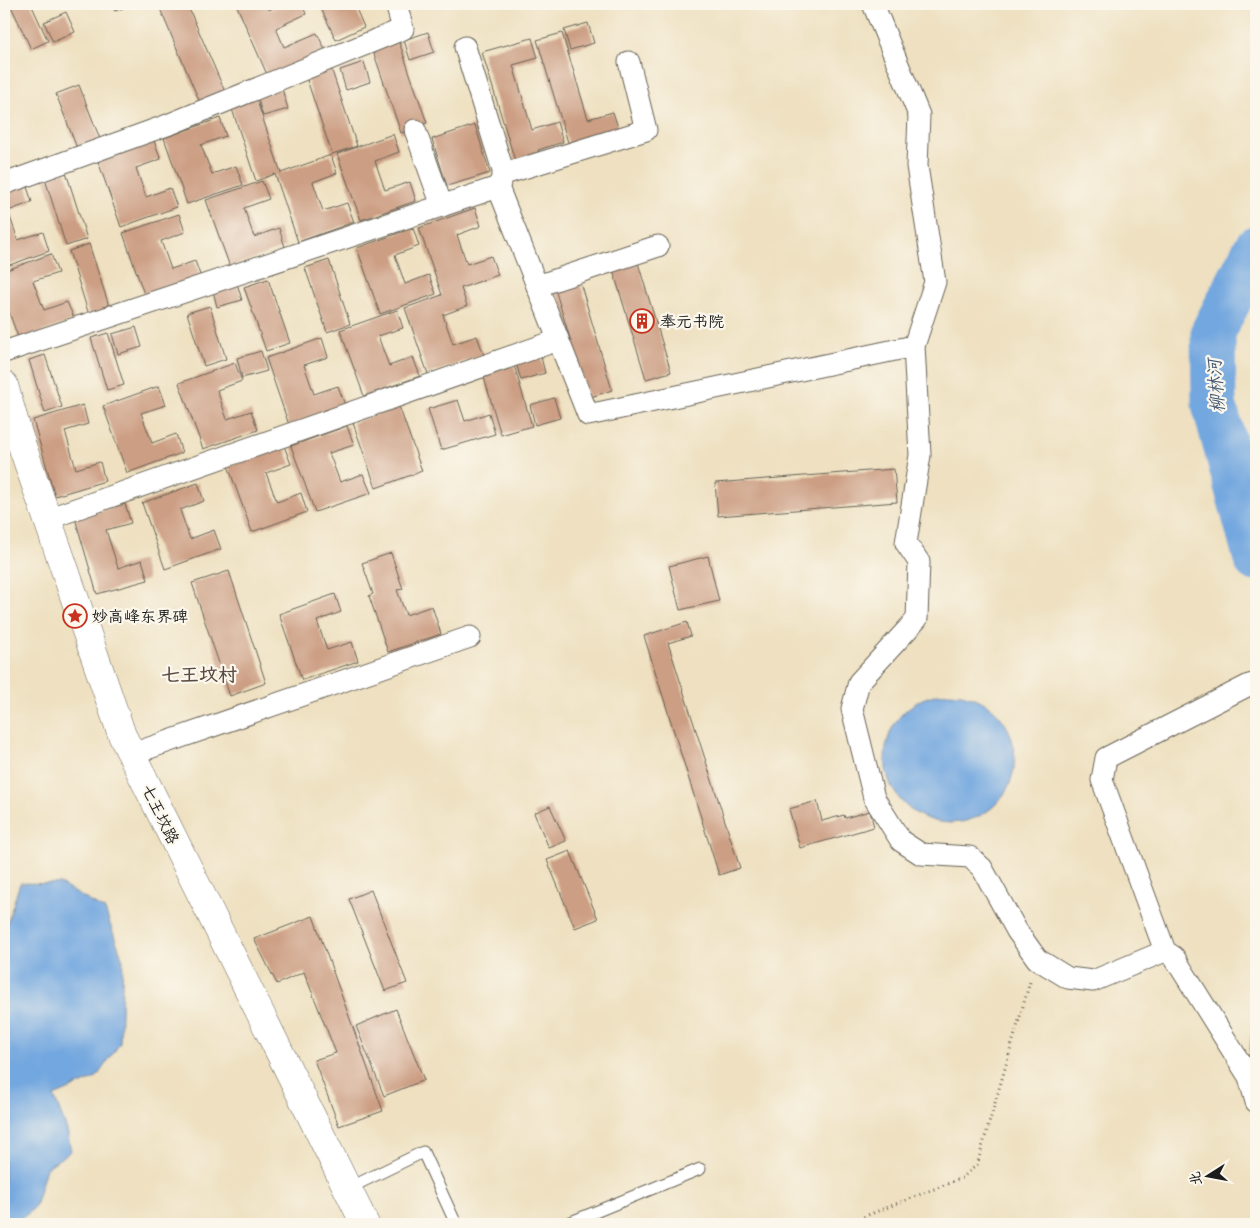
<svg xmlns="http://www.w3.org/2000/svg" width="1260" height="1228" font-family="Mali,'LXGW WenKai TC',sans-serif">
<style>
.forest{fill:#7eaf68;stroke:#4d6642}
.water{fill:#73a7df;stroke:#48627e}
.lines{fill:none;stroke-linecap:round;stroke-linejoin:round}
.river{stroke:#73a7df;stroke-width:45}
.building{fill:#cc9e83}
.lane-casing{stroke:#666155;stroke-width:13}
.street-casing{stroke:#666155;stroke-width:23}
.secondary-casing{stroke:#666155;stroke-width:29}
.path{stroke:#666155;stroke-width:3;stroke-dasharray:1 4;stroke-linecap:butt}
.lane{stroke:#fff;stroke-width:11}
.street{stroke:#fff;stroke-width:21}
.secondary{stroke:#fff;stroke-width:28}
.labels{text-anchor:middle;stroke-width:4.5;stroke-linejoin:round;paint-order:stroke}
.poi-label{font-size:16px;fill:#1c1c1c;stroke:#fbf7ec;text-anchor:start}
.street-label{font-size:16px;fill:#1c1c1c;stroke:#fbf7ec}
.water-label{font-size:18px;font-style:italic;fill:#435b74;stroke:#fbf7ec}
.quarter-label{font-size:19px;font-weight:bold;fill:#5a4a40;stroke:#fbf7ec}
</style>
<rect width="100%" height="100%" fill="#fbf7ec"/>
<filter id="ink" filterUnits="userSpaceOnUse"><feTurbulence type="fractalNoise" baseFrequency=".02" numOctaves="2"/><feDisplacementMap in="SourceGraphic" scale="10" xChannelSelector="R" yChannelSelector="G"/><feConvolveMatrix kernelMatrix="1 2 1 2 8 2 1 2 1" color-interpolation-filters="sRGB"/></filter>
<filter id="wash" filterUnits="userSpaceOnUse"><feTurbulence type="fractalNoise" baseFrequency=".0096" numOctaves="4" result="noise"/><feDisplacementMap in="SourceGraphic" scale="20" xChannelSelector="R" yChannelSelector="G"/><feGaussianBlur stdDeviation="1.12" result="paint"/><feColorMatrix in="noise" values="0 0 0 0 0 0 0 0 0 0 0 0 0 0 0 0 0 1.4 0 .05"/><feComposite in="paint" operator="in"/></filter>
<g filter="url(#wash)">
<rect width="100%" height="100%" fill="#eee0c0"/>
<polygon class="forest" points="1256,995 1256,1085 1250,1051"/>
<g class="water">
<circle cx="950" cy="758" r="65"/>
<polygon points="20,883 60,884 105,910 123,960 120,1043 96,1078 54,1096 67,1130 71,1151 46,1168 35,1207 16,1224 4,1224 4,933"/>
</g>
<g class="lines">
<polyline class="river" points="1256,248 1213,332 1214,404 1256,559"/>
</g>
<g id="blocks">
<g class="building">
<polygon points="10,4 31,4 48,41 31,49"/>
<polygon points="112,4 133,4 115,11"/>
<polygon points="158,4 187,4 226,94 201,105"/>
<polygon points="236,4 266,4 269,10 282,4 302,4 306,14 276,28 284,47 317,33 327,54 269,79"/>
<polygon points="319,4 354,4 364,27 336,40"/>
<polygon points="66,12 75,32 53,42 44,22"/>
<polygon points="588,23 594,43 570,50 564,30"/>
<polygon points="428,32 434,52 410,60 404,40"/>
<polygon points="562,33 588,119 613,112 619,131 570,149 537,40"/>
<polygon points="532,38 538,58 513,65 532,130 557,122 563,142 538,150 539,153 515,161 482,52"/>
<polygon points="398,39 427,123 401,133 372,48"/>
<polygon points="364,62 370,82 346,90 340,70"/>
<polygon points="331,68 357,146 332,154 306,77"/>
<polygon points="79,85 100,139 77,148 56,94"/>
<polygon points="282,89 288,109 263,116 257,96"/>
<polygon points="255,95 281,173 331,155 337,173 313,182 323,211 347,203 354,222 298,242 275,174 256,181 230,103"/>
<polygon points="220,118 226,136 201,145 212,174 236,166 243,185 187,204 164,138"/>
<polygon points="475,125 490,173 447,186 432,139"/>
<polygon points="393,134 399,152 375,161 385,190 410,182 416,201 361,220 337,154"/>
<polygon points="154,141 161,159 136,168 146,197 170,188 177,207 121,227 98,161"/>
<polygon points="66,172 87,239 66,246 45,179"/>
<polygon points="262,181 269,199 244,208 254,237 279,228 285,247 230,267 206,200"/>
<polygon points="26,184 32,202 8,211 18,240 43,232 49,251 4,267 4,192"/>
<polygon points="475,208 481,226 457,235 467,264 491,256 498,275 461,288 467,306 443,315 453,344 477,336 484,355 428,374 405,308 442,295 419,228"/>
<polygon points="179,214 185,232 161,241 171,269 195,261 202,280 146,300 123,233"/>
<polygon points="413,228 419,246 395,255 405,284 429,275 436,294 380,314 357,248"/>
<polygon points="89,244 110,309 89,315 69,251"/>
<polygon points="51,254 58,273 33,281 44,310 67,302 75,320 19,340 4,298 4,271"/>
<polygon points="329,260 350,324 327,332 305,268"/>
<polygon points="638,263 671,372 646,379 613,270"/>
<polygon points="268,279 290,343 266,351 244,287"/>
<polygon points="236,280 242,300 217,307 212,287"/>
<polygon points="580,282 612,390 588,398 555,289"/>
<polygon points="210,306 226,359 204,366 187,313"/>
<polygon points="397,310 403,328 378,336 389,366 413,357 420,376 364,396 340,330"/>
<polygon points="136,327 142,347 118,354 112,334"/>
<polygon points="108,333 124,385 107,390 91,338"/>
<polygon points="322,338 328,357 304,365 314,394 338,386 345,405 289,425 266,358"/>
<polygon points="261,351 267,371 242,378 237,358"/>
<polygon points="540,353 545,373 521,380 515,360"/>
<polygon points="45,355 62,407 45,413 29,360"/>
<polygon points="235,363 242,381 217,390 227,419 251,411 258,430 203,449 179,383"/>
<polygon points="514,365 532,426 501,435 483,374"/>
<polygon points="159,386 166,405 141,413 152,443 176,434 182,453 127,473 103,406"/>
<polygon points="554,398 560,418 535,425 530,405"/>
<polygon points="458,400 465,421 489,413 495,434 441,450 428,409"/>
<polygon points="83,405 88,424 65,431 76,469 100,462 105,481 55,496 33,420"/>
<polygon points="399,406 422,471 376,488 353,423"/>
<polygon points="347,426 354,445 329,453 340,482 363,474 371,493 315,512 291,446"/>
<polygon points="284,446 291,464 266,473 277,502 301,493 307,512 252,532 228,466"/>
<polygon points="894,469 897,502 718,516 715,483"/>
<polygon points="198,483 204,501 180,510 190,539 214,530 221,549 165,569 142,503"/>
<polygon points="125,504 131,523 106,530 118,568 142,560 148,580 97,594 75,518"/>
<polygon points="391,553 403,589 397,590 406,615 432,606 441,634 388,652 369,596 373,594 362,563"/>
<polygon points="708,556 719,601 680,610 669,566"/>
<polygon points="229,571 266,683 230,696 192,583"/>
<polygon points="335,594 341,612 317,621 327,650 352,642 358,661 302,680 279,614"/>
<polygon points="687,622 691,636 668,643 740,868 719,875 644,636"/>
<polygon points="817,801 822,821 844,815 845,818 870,811 874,827 800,848 789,809"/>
<polygon points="550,806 566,841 549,848 534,813"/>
<polygon points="570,851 598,919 575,928 547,860"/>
<polygon points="371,890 407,983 385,991 349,899"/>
<polygon points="313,916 383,1111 339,1126 314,1060 336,1053 304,972 277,984 254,939"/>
<polygon points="396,1009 424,1080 384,1096 356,1026"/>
</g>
</g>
</g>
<g filter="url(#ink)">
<use href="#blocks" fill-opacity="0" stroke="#666155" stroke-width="1"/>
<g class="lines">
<g class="lane-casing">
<g id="lane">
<polyline points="347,1189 423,1152 456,1224"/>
<polyline points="566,1224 700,1169"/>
</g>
</g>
<g class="street-casing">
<g id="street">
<polyline points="873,4 919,115 917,166 935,282 914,346 920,455 906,543 919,562 917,619 859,682 852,709 874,798 901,841 921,854 970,857 982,868 1017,931 1037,959 1068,978 1093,981 1165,951"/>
<polyline points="465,47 504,174"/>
<polyline points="415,130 442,206"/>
<polyline points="4,184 170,124 403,29 396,4"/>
<polyline points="498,187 504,174 646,130 629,62"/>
<polyline points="537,286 658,246"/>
<polyline points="4,352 498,187 588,415 914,346"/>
<polyline points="47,519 558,340"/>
<polyline points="1256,683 1249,685 1106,758 1102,780 1165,951 1174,957 1249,1077 1256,1102"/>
<polyline points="132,754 470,637"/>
</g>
</g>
<g class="secondary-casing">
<polyline id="secondary" points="4,385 18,434 122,735 365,1224"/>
</g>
<polyline class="path" points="845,1224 962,1178 977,1165 1030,982"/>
<use href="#lane" class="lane"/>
<use href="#street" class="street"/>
<use href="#secondary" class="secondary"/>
</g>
</g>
<defs>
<g id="building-ring" transform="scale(1.25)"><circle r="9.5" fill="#fbf7ec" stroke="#c8321e" stroke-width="1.5"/><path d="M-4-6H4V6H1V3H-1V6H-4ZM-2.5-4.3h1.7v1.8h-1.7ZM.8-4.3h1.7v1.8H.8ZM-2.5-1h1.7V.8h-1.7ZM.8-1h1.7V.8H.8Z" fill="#c8321e"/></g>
<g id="sight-ring" transform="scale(1.25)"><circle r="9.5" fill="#fbf7ec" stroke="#c8321e" stroke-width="1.5"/><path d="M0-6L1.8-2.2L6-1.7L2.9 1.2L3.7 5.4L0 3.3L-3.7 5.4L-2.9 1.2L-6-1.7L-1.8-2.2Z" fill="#c8321e"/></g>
</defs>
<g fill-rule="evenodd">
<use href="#building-ring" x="642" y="321"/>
<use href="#sight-ring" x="75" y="616"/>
</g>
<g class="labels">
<g class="poi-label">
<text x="660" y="327">奉元书院</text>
<text x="92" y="622">妙高峰东界碑</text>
</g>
<g class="street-label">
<text transform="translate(161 814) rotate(64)" y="6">七王坟路</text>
</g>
<g class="water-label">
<text transform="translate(1216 386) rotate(-94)" y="6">柳林河</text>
</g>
<g class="quarter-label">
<text x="199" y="681">七王坟村</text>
</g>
</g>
<rect width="1260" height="1228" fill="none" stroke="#fbf7ec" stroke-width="20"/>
<g transform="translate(1208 1176) rotate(259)" stroke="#fbf7ec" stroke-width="4" paint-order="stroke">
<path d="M0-4L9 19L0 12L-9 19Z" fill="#1c1c1c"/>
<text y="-8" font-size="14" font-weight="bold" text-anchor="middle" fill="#1c1c1c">北</text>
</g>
</svg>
